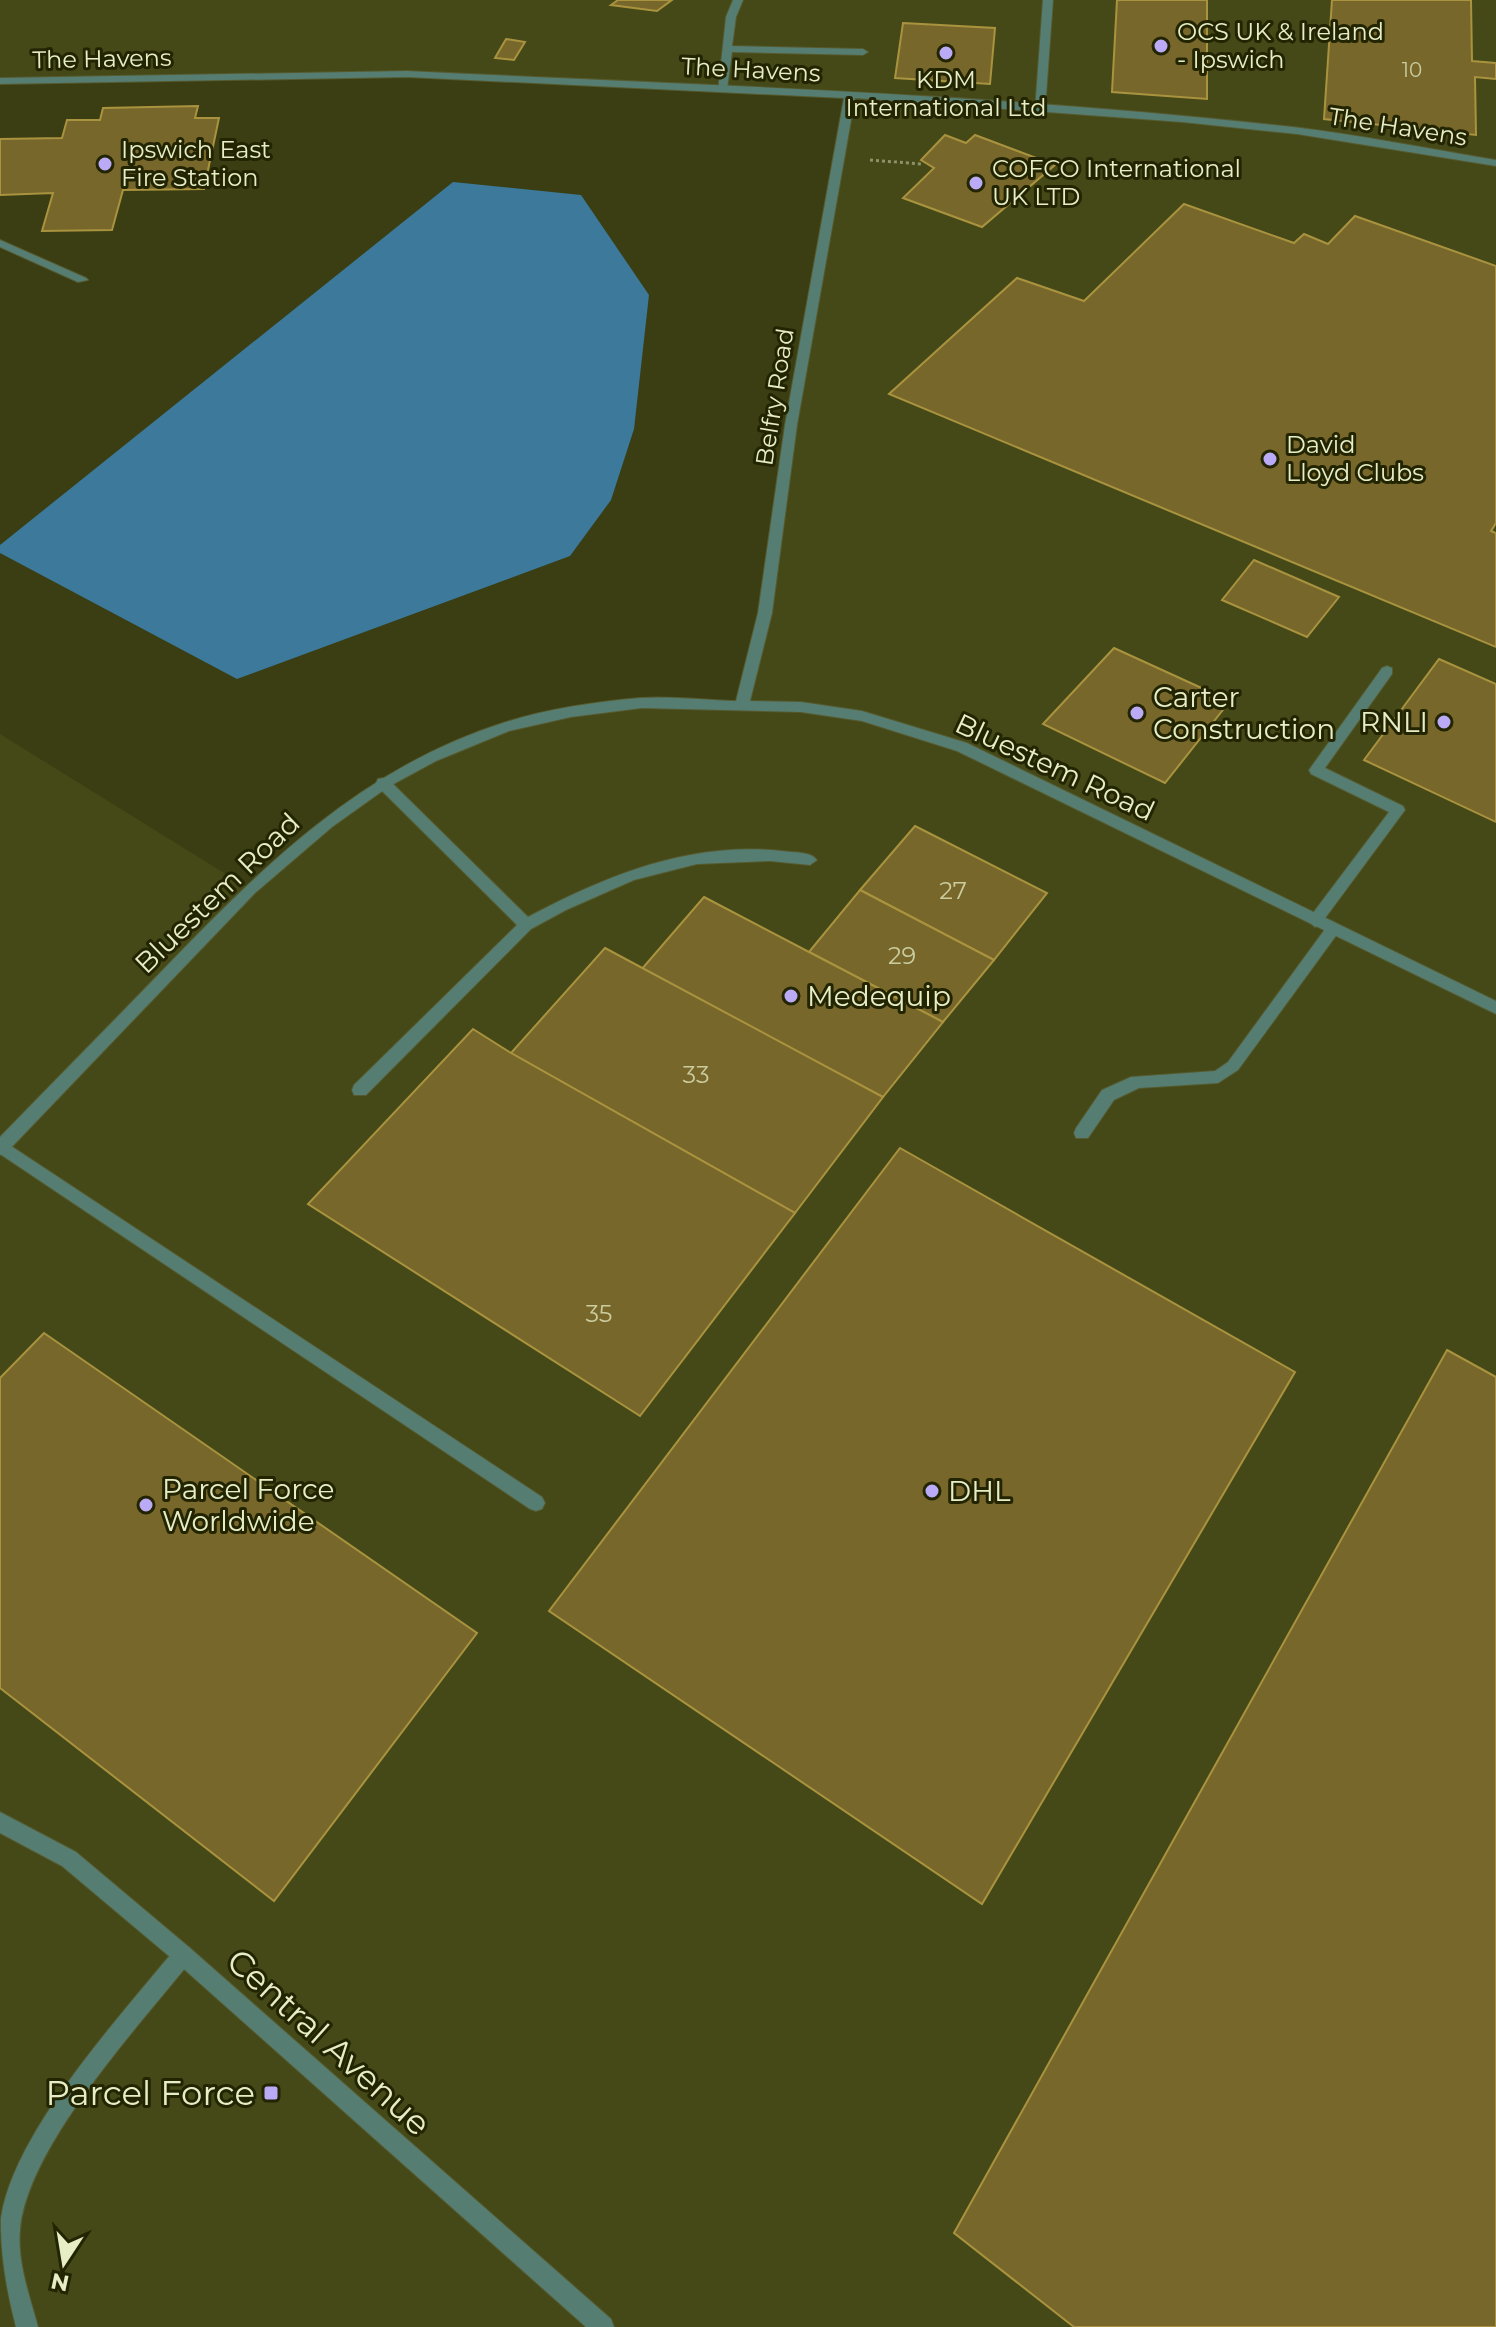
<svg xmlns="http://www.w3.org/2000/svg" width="1496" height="2327" font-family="Montserrat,sans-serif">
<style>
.built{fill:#454918}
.water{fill:#3c799a}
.building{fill:#77672b;stroke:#aa933e;stroke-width:2}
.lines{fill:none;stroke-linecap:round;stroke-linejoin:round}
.lane-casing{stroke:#565a2e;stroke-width:2}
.street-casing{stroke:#565a2e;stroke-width:2}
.path{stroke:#8d9268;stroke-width:3;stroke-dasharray:3 3;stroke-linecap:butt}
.lane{fill:#557d71;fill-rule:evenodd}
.street{fill:#557d71;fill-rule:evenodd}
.poi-dot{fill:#bbaaf6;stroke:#222402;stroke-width:3}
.labels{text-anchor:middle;stroke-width:6;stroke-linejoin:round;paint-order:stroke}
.far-number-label{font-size:20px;fill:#cbcc9e}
.far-poi-label{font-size:24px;fill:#e7edc4;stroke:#222402;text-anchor:start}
.far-street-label{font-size:24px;fill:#e7edc4;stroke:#222402}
.number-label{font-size:24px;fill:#cbcc9e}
.poi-label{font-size:28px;fill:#e7edc4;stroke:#222402;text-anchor:start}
.street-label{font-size:28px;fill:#e7edc4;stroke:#222402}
.near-street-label{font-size:34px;fill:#e7edc4;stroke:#222402}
.near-poi-label{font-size:34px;fill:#e7edc4;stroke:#222402;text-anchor:end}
</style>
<rect width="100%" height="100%" fill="#3a3e12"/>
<polygon class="built" points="0,0 1496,0 1496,2327 0,2327 0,734 250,889 383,783 506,727 642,703 742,705 850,96 407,74 0,81"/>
<polygon class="water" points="453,182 581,195 649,295 634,429 611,500 570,556 237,679 0,553 0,545"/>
<g class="building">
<polygon points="618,0 672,0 657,11 611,5"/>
<polygon points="1117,0 1207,0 1207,99 1112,92"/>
<polygon points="1332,0 1471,0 1472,61 1496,63 1496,79 1475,77 1476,135 1324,119"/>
<polygon points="903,23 995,28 990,84 895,78"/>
<polygon points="506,39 525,42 514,60 495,58"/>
<polygon points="198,106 195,118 219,118 204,189 123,190 112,230 42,231 53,193 0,195 0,139 62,138 67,120 100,120 103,108"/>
<polygon points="945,135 966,143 975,135 1055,165 982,227 903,198 934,168 921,160"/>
<polygon points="1184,204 1294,243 1304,234 1328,244 1355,216 1496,266 1496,523 1491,531 1496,533 1496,647 889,394 1017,278 1084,301"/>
<polygon points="1254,560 1339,597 1307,637 1222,600"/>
<polygon points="1114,648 1230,701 1165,783 1043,724"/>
<polygon points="1439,659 1496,684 1496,822 1364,760"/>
<polygon points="915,826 1047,893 994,960 860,890"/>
<polygon points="860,890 994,960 943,1022 809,952"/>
<polygon points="704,897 809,952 943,1022 883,1097 641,970"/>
<polygon points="605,948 883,1097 795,1213 511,1053"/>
<polygon points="473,1029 511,1053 795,1213 640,1416 308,1204"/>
<polygon points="900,1148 1295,1372 982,1904 549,1611"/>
<polygon points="44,1333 477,1633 274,1901 0,1688 0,1378"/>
<polygon points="1447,1350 1496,1377 1496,2327 1074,2327 954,2233"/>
</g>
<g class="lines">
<g class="lane-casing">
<g id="lane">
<polygon points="733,0 743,0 736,17 732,46 863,49 868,52 863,55 732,52 727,89 718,91 726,17"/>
<polygon points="1043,0 1053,0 1045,110 1040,113 1035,110"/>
<polygon points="0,240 86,278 88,280 78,282 0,247"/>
<polygon points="1387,666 1392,668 1392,674 1325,768 1403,806 1405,810 1320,925 1315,927 1308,921 1310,917 1389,812 1311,774 1309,770 1382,668"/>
<path d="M383,778L388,779L528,917C607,875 691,841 782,851C794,853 810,851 817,860L810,865L770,861L697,864L634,880L566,910L531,929L366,1095H354L352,1090L354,1085L517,925L378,787L376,783L378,779Z"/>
<polygon points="1333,923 1340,929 1338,933 1238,1070 1218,1083 1139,1088 1114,1100 1088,1138 1076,1138 1074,1133 1076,1128 1102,1090 1131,1077 1215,1071 1228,1062 1328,925"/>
<polygon points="2,1140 542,1497 545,1503 542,1509 536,1511 530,1509 0,1154"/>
<path d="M183,1945L190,1948L193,1955L190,1962C138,2027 27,2147 20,2230C17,2262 30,2297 38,2327H16C7,2292 0,2255 1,2218C13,2133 121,2015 176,1948Z"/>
</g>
</g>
<g class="street-casing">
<g id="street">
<path d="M407,71C702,85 999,94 1293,127C1361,135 1429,149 1496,160V166L1297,134L1182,122L855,98L797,425L772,613L750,701L801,702L862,711L967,743L1496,1001V1014L957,751L862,721L801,712L642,708L571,717L509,731L436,761L388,787L332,827L255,893L6,1153L0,1155V1137C53,1082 107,1028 160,973C261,868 361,768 503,723C546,709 594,702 640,698C671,696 705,700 736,701L758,613L785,425L844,98L407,77L0,84V78Z"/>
<polygon points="0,1812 76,1852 190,1948 611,2319 614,2327 586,2327 176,1962 62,1866 0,1833"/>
</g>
</g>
<polyline class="path" points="870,160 921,164"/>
<use href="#lane" class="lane"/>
<use href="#street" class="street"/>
</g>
<g class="poi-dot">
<circle cx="1161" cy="46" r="8"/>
<circle cx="946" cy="53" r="8"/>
<circle cx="105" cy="164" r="8"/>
<circle cx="976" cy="183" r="8"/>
<circle cx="1270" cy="459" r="8"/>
<circle cx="1137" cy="713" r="8"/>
<circle cx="1444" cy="722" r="8"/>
<circle cx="791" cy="996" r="8"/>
<circle cx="932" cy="1491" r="8"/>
<circle cx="146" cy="1505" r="8"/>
<rect x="263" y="2085" width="16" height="16" rx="4"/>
</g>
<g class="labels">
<g class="far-number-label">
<text x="1412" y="77">10</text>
</g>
<g class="far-poi-label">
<text x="1177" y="40">OCS UK &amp; Ireland<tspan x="1177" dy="28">- Ipswich</tspan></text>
<text x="946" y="88" text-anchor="middle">KDM<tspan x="946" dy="28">International Ltd</tspan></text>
<text x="121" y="158">Ipswich East<tspan x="121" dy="28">Fire Station</tspan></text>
<text x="992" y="177">COFCO International<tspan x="992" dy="28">UK LTD</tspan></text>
<text x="1286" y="453">David<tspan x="1286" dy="28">Lloyd Clubs</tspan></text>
</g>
<g class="far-street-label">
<text transform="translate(102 59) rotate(-1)" y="8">The Havens</text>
<text transform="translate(751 70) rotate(3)" y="8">The Havens</text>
<text transform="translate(1398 127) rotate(9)" y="8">The Havens</text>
<text transform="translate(775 397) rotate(-81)" y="8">Belfry Road</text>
</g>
<g class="number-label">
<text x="953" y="899">27</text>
<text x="902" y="964">29</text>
<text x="696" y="1083">33</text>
<text x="599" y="1322">35</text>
</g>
<g class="poi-label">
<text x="1153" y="707">Carter<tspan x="1153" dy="32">Construction</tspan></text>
<text x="1428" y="732" text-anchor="end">RNLI</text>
<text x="807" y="1006">Medequip</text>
<text x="162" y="1499">Parcel Force<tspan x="162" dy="32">Worldwide</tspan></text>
<text x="948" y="1501">DHL</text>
</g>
<g class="street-label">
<text transform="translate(1055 767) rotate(25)" y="10">Bluestem Road</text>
<text transform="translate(217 893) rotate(-44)" y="10">Bluestem Road</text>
</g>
<g class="near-street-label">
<text transform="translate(329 2042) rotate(42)" y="12">Central Avenue</text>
</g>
<g class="near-poi-label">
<text x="255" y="2105">Parcel Force</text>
</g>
</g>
<g transform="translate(64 2263) rotate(192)" stroke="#222402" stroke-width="6" paint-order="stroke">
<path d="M0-6L14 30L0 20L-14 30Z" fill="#e7edc4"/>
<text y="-12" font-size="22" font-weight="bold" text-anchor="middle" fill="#e7edc4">N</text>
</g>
</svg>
